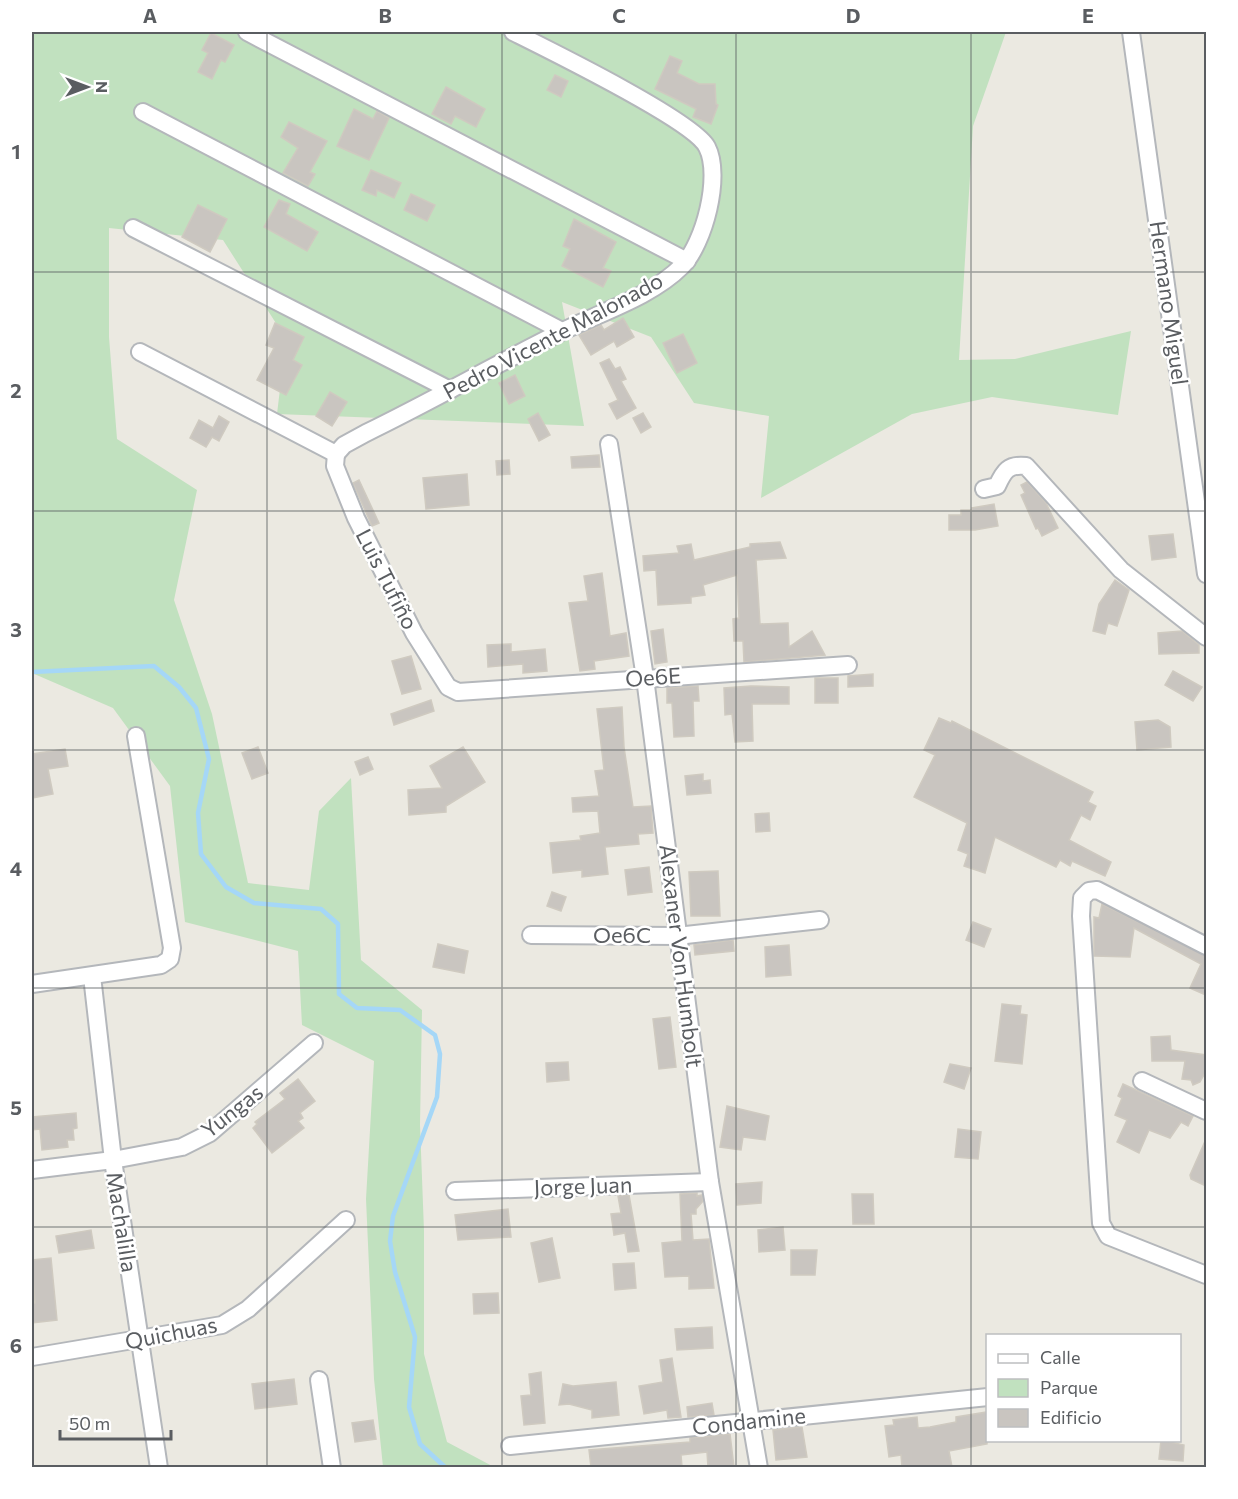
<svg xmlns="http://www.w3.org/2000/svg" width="1238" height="1499" font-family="Commissioner,sans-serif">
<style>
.green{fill:#c1e1bf}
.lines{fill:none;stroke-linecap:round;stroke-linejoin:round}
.stream{stroke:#a5d7f7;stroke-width:4.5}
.building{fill:#c9c5c0;stroke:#cfcac0;stroke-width:1.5}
.minor-casing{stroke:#b4b7bb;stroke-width:20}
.minor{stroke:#fff;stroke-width:16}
.grid{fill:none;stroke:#5a5d61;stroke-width:1.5;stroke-opacity:0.55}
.labels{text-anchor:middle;stroke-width:5;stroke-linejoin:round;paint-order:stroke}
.street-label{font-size:22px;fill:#5a5d61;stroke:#fff}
.neatline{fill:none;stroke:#5a5d61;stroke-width:2}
.grid-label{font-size:20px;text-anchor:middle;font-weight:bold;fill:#5a5d61}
</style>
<rect width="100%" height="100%" fill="#ebe9e1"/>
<polygon class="green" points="32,32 1006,32 973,126 959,360 1015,359 1131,331 1118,415 992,397 912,414 761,498 769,416 694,403 651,337 562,302 584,426 277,414 286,339 223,240 109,228 109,337 117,439 197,490 174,600 212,714 248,883 309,890 319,811 351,778 361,960 422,1010 420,1125 424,1231 424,1354 447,1442 494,1467 383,1467 374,1379 366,1199 374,1061 302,1025 298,951 185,922 170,786 113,708 32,673"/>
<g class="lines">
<polyline class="stream" points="32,672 154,666 179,687 196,708 209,759 198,813 201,854 226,887 254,903 321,909 338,924 339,994 357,1008 400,1010 435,1035 440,1054 437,1097 393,1216 390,1241 395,1272 415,1337 409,1407 420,1444 446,1468"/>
</g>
<g class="building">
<polygon points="211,33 234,45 225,62 221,60 212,79 198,72 208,53 202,50"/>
<polygon points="670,56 682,61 677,73 699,84 715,84 716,104 718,105 711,124 693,117 696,109 655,89"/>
<polygon points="555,75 568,81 561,97 547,90"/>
<polygon points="446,87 485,109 476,127 455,116 451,124 432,114"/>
<polygon points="354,109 373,119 377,111 389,118 369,160 337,146"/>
<polygon points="289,122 327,141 310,172 315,174 308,186 283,173 298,148 281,137"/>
<polygon points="371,170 401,183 394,198 377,190 376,196 362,190"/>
<polygon points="411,194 435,205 427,221 404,210"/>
<polygon points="279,200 290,204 286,214 318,232 307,251 264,227"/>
<polygon points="198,205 227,219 210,252 182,237"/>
<polygon points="574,219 616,242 603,268 611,271 603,287 562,266 570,249 563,246"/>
<polygon points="623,318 634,337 617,347 614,341 591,355 579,335 601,325 604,330"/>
<polygon points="275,323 304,337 293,360 302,365 286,395 257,380 274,348 266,345"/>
<polygon points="683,334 697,363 677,373 663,343"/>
<polygon points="609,359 615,369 620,367 626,379 621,381 636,408 617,419 609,404 618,400 600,363"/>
<polygon points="515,375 525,396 509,404 499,383"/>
<polygon points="330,392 347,402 332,426 316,416"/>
<polygon points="538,413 550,435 539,441 528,419"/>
<polygon points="643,413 651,427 641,433 633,418"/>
<polygon points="219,416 229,422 219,441 212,437 206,447 190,438 199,420 213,428"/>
<polygon points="599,455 600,467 572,468 571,457"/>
<polygon points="509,460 510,474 497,475 496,461"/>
<polygon points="467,474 469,505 426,509 423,478"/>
<polygon points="359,480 379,523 372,526 353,483"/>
<polygon points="1027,482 1046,503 1058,528 1042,536 1038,528 1036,529 1021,495 1025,493 1021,485"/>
<polygon points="994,504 998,526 975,530 949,530 949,515 961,515 961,510 972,510 972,508"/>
<polygon points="1173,534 1176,557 1152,560 1149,536"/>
<polygon points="780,542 786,558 756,560 760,624 788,623 789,647 812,631 825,655 744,662 743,641 734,641 733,619 739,618 737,575 703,585 705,595 691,597 691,603 658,605 656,570 644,571 643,556 679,553 677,546 691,544 694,560 750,547 750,544"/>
<polygon points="602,573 610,636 626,633 629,656 594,661 595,669 580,671 569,603 588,601 584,576"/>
<polygon points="1115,580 1129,590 1117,626 1108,623 1105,634 1093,631 1099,604"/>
<polygon points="663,629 667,662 655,664 651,631"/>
<polygon points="1182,631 1199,645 1199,653 1159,654 1158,633"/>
<polygon points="511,644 511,652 545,649 547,671 523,673 523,664 488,667 487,645"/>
<polygon points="411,656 421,689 402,694 392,661"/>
<polygon points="1173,671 1202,687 1193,701 1165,685"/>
<polygon points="873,674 873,686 848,687 848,676"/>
<rect x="815" y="678" width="23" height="25"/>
<polygon points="698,686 699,701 693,701 694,736 674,737 672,703 667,703 667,688"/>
<polygon points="751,686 789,687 789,704 752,704 753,741 735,742 732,714 725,715 724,688"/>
<polygon points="431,700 434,711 394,725 391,714"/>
<polygon points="622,707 624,747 633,807 651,806 653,833 638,834 639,844 605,847 608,874 582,877 582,870 553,873 550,843 581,840 580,836 600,833 598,811 573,812 572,798 599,796 595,771 604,770 597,709"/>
<polygon points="939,718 951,723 952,721 1093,792 1088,802 1096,806 1090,820 1081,815 1069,840 1111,862 1105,876 1072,861 1070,866 1060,860 1056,867 995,837 985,873 964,866 968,854 958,850 967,823 914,797 935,755 924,750"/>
<polygon points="1158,720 1170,727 1171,747 1137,750 1135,722"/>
<polygon points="258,747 268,773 252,779 242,753"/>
<polygon points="463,747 485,782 446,806 446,812 409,815 408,790 442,788 430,766"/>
<polygon points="65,749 68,766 48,769 53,794 32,798 32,754"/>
<polygon points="368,757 373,769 360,775 355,762"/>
<polygon points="703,774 703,781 710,780 711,793 687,795 685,776"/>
<polygon points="769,813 770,831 756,832 755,814"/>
<polygon points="649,867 652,892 628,895 625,870"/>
<polygon points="718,871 720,916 691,916 689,872"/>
<polygon points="552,892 566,897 561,911 547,906"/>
<polygon points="1102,904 1206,956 1206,995 1190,988 1201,964 1134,928 1130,957 1094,956 1094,917 1099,918"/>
<polygon points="973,922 991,929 984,947 966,940"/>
<polygon points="733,940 734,951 695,955 694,945"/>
<polygon points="438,944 468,951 464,973 433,967"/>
<polygon points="789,945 791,975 766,977 765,947"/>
<polygon points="1002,1004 1021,1006 1020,1014 1027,1015 1022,1064 995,1061"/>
<polygon points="670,1017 676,1067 659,1069 653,1019"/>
<polygon points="1170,1036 1171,1050 1206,1055 1206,1071 1200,1082 1193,1085 1191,1080 1182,1079 1185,1061 1152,1061 1151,1037"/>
<polygon points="568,1062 569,1080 547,1082 546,1063"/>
<polygon points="950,1064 971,1068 964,1089 944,1082"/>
<polygon points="298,1079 315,1101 300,1113 303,1118 298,1121 304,1128 272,1153 253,1128 257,1124 255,1122 285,1099 280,1093"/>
<polygon points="1123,1084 1193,1116 1188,1126 1181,1122 1170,1138 1149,1130 1139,1153 1117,1142 1127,1120 1115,1115 1122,1098 1118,1096"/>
<polygon points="727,1106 769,1116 765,1140 743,1137 741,1150 720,1147"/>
<polygon points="76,1113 77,1128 73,1129 74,1140 67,1140 68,1147 42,1150 40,1129 32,1130 32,1117"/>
<polygon points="958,1129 981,1132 978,1159 955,1157"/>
<polygon points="1206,1139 1206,1186 1191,1179 1190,1175"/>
<polygon points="762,1182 761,1203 737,1205 736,1184"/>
<polygon points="697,1193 697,1196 702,1195 703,1201 696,1209 696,1214 691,1214 693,1240 709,1239 714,1288 689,1289 689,1276 665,1277 662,1243 682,1241 680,1194"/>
<polygon points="852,1194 873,1194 874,1224 853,1224"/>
<polygon points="629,1195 639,1251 628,1252 625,1233 614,1235 611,1214 621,1213 618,1196"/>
<polygon points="508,1209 511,1237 458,1240 455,1215"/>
<polygon points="783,1227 785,1250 759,1252 758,1230"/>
<polygon points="91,1230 94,1248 59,1253 56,1236"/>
<polygon points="552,1238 560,1278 539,1282 531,1243"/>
<polygon points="791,1250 817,1250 815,1275 791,1275"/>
<polygon points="51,1258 57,1320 32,1323 32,1304 35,1303 32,1260"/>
<polygon points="634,1263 636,1288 615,1290 613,1264"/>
<polygon points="498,1293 499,1313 474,1314 473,1294"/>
<polygon points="712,1327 713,1348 677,1350 675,1329"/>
<polygon points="672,1358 681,1417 668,1418 667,1410 644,1414 639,1386 663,1382 660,1360"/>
<polygon points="541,1372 545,1423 524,1425 521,1396 531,1395 529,1374"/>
<polygon points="294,1379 297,1404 255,1409 252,1384"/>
<polygon points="616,1382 619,1415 592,1418 592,1410 569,1404 559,1405 563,1384 573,1386"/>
<polygon points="712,1403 714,1415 688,1417 687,1407"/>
<polygon points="987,1412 987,1444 949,1451 952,1467 902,1467 901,1455 889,1457 885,1426 894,1425 893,1420 917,1417 918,1428 930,1427 956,1422 956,1417"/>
<polygon points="373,1420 376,1439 355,1442 352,1423"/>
<polygon points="802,1427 807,1457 776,1460 773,1430"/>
<polygon points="730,1434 734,1467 708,1467 707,1452 681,1455 682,1467 591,1467 589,1450 690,1442 690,1438"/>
<polygon points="1161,1440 1184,1445 1183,1461 1159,1459"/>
</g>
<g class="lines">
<g class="minor-casing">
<g id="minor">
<polyline points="247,32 687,261"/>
<polyline points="1131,32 1206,574"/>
<polyline points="143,112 562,331"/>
<polyline points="133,228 450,390"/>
<polyline points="140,352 336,454"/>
<polyline points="609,444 645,678 710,1182 759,1468"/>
<path d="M336,454L344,445L366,433C432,401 496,364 563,331C601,312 651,297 682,266C704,244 722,176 707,147C694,121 547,49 513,32"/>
<polyline points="336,454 335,466 356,518 414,633 448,687 458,692 848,665"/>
<path d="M984,489L997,486C1004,471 1008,464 1026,466L1121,570L1206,637"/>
<polyline points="531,935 677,936 820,920"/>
<polyline points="1206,946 1097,890 1089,891 1082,898 1081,916 1101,1223 1108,1236 1206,1275"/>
<polyline points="92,976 113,1160 159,1468"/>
<polyline points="32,984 161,965 170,959 172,948 136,736"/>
<polyline points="1142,1081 1206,1111"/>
<polyline points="32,1170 113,1160 182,1147 210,1133 314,1043"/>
<polyline points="455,1191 710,1182"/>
<polyline points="32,1357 222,1325 248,1309 346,1220"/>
<polyline points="319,1380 332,1468"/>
<polyline points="510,1446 988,1397"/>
</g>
</g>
<use href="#minor" class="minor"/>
</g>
<path class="grid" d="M267,32V1468M502,32V1468M736,32V1468M971,32V1468M32,272H1206M32,511H1206M32,750H1206M32,988H1206M32,1227H1206"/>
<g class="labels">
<g class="street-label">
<text transform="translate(1169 303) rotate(82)" y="8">Hermano Miguel</text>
<text transform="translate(553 336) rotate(-28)" y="8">Pedro Vicente Malonado</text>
<text transform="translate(387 579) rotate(63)" y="8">Luis Tufiño</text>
<text transform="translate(653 677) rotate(-4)" y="8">Oe6E</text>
<text x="622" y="943">Oe6C</text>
<text transform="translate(681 956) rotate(83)" y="8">Alexaner Von Humbolt</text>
<text transform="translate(232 1111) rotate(-38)" y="8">Yungas</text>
<text transform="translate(583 1186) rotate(-2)" y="8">Jorge Juan</text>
<text transform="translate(122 1222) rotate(81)" y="8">Machalilla</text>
<text transform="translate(171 1333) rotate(-11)" y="8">Quichuas</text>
<text transform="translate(749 1421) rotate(-6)" y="8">Condamine</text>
</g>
</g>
<rect width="1238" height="1499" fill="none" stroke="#ffffff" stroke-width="66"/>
<rect x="986" y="1334" width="195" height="108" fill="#ffffff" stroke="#bdbec0" stroke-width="1.5"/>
<rect x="998" y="1354" width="30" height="9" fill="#ffffff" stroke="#bdbec0" stroke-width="1.5"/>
<text x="1040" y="1364" font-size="18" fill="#5a5d61">Calle</text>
<rect x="998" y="1379" width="30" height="18" fill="#c1e1bf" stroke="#bdbec0" stroke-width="1.5"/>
<text x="1040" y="1394" font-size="18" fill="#5a5d61">Parque</text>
<rect x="998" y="1409" width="30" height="18" fill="#c9c5c0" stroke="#bdbec0" stroke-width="1.5"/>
<text x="1040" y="1424" font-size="18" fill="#5a5d61">Edificio</text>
<g transform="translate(87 87) rotate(90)" stroke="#ffffff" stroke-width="4.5" paint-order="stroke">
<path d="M0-4.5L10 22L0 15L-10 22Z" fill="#5a5d61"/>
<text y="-9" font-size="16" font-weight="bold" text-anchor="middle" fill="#5a5d61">N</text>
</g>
<path d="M60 1430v9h111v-9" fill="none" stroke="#5a5d61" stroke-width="3"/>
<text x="69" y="1430" font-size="18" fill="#5a5d61" stroke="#ffffff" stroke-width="4.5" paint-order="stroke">50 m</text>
<rect x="33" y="33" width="1172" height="1433" class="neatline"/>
<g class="grid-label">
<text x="150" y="23">A</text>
<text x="385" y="23">B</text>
<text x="619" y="23">C</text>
<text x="853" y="23">D</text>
<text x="1088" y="23">E</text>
<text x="16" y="159">1</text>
<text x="16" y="398">2</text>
<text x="16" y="637">3</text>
<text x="16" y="876">4</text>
<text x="16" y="1115">5</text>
<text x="16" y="1353">6</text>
</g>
</svg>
